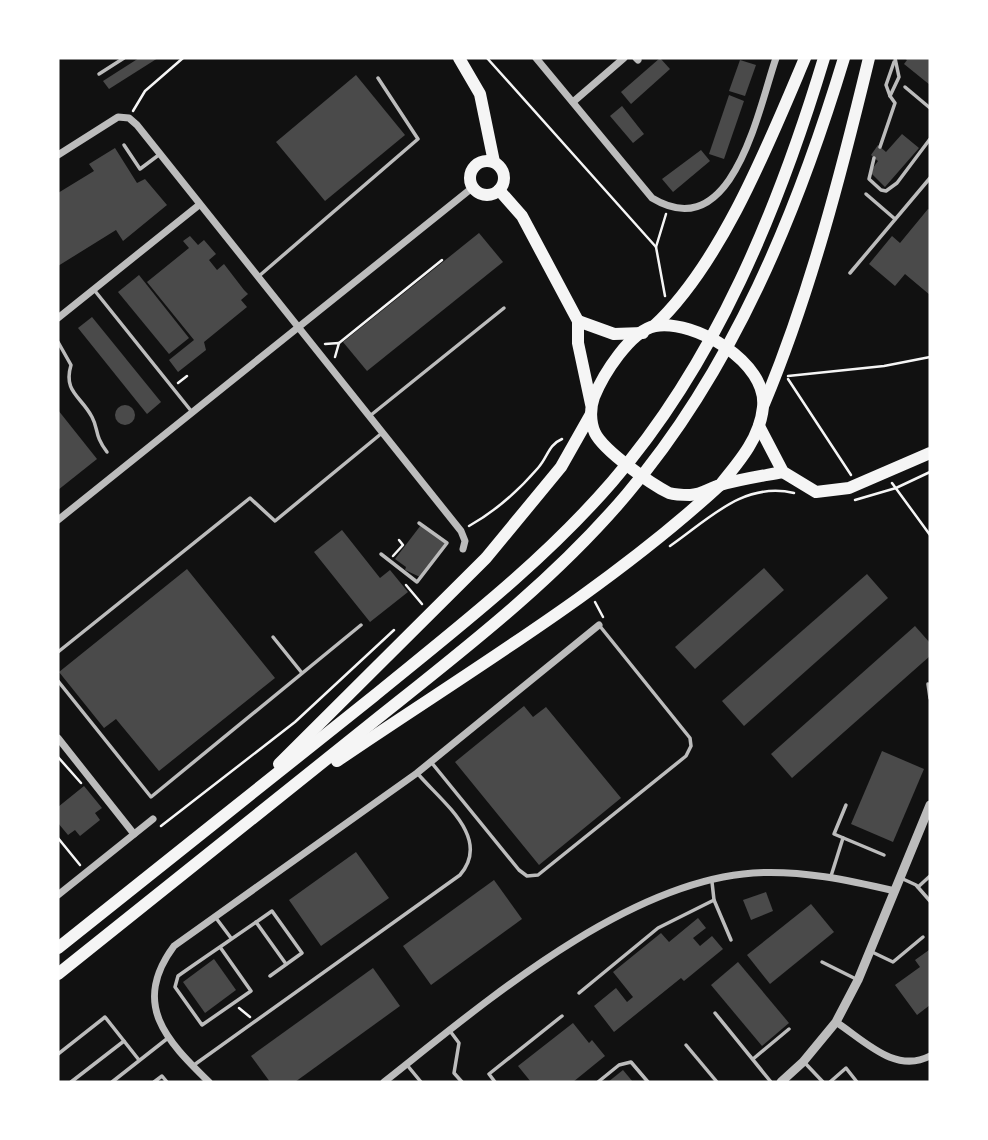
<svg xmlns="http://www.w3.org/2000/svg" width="988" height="1140" viewBox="0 0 988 1140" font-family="'Source Serif 4',serif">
<rect width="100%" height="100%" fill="#111"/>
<!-- building -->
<g fill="#4a4a4a">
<polygon points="139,58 158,58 109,89 103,81"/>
<polygon points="660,58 670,69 631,104 621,92"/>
<polygon points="904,58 930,58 930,85 904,64 907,60"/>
<polygon points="740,60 756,65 745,96 729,91"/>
<polygon points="356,75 405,135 325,201 276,142"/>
<polygon points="729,95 744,101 724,159 709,154"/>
<polygon points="622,106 644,134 633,143 610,116"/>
<polygon points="902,134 919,148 885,187 870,172 878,161 871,155 878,145 886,152"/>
<polygon points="115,148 137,183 145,179 167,205 123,241 116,230 58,266 58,193 94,171 89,164"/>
<polygon points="701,150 710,161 673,192 662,179"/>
<polygon points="928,209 930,210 930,295 905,274 895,286 869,264 892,236 900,243"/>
<polygon points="479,233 503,262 367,371 343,342"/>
<polygon points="190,236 198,245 204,240 216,254 209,260 217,270 224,264 244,290 248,294 241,300 247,307 204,342 206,350 178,372 169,360 194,340 147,282 189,248 183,241"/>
<polygon points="139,275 189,338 169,354 118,292"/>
<polygon points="92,317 161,402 147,414 78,328"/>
<circle cx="125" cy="415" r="10"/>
<polygon points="58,410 97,459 58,490"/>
<polygon points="421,525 445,543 420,577 405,570 406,567 395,559"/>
<polygon points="342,530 380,578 390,570 408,592 370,622 314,552"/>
<polygon points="764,568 784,590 695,669 675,647"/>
<polygon points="187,569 275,678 159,771 116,719 104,728 59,672"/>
<polygon points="867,574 888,598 744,726 722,701"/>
<polygon points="915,626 930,643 930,656 792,778 771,754"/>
<polygon points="524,706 533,717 546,707 621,798 539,865 455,762"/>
<polygon points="882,751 924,769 893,842 851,824"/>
<polygon points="84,786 102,808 95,813 100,820 80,836 75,830 68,835 58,823 58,807"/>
<polygon points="356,852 389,898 321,946 289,900"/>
<polygon points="494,880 522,919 431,985 403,946"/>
<polygon points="766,892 773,911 751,920 743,900"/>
<polygon points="811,904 834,932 770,984 747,955"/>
<polygon points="698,918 706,928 693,938 700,946 712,936 723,949 684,981 681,978 614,1032 594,1006 616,988 627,1002 633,997 613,972 661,933 669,942"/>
<polygon points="929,950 930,1005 917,1015 895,985 920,967 915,960"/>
<polygon points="214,959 236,990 205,1013 183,982"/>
<polygon points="738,962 789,1023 762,1046 711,985"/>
<polygon points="373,968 400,1006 295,1082 270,1082 251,1056"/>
<polygon points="573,1023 589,1043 592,1040 605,1056 573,1082 531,1082 518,1066"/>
<polygon points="623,1070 633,1082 608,1082"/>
</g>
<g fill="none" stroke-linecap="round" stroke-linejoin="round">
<!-- path -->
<g stroke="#f5f5f5" stroke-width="2.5">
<polyline points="487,58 656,247"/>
<polyline points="133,111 145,91 183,58"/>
<polyline points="665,296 656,247 666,214"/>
<polyline points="339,343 442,260"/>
<polyline points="325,344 339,343 335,357"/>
<polyline points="788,376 884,366 930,357"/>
<polyline points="788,379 851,475"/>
<polyline points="178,383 187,376"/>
<polyline points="892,483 930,535"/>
<polyline points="855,500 896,488 930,472"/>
<path d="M 469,526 C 494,512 519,490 538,468 C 548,457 548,445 562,439"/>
<path d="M 670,546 C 708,520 743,481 794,493"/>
<polyline points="393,556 403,545 399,540"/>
<polyline points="406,585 422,604"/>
<polyline points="595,602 603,617"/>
<polyline points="58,757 81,783"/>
<polyline points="161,826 295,722 394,630"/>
<polyline points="58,838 80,865"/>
<polyline points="239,1008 250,1017"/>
</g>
<!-- service -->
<g stroke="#bcbcbc" stroke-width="3.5">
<polyline points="99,74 124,58"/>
<polyline points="905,87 930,108"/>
<polyline points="890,96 886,85 894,62"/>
<polyline points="124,145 140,169 160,154"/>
<polyline points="880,147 895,103 890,96 899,77 895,58"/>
<polyline points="874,158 869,179 881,190 886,191 897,183 930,139"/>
<polyline points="866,194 895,219"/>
<polyline points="850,273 930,178"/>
<polyline points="259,276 418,139 378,78"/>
<polyline points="95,291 192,412"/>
<path d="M 58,342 L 71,365 C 63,392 81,396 92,417 C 99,430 94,435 107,452"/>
<polyline points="371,415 504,308"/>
<polyline points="381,554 417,582 447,543 419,523"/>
<polyline points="273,637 302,673"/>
<polyline points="58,652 250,498 275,521 382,433"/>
<polyline points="58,681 151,797 361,625"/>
<polyline points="928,684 930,698"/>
<polyline points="431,762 519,870 527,876 538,875 686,756 691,746 690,738 599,625"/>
<polyline points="846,805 834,834 884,855"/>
<polyline points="831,876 843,838"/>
<polyline points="903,879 916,885 930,901"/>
<polyline points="712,882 714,900 731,940"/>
<polyline points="918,887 930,876"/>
<polyline points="216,918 231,938"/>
<polyline points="256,922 286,964"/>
<path d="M 220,947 L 251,991 L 202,1025 L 175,987 L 178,976 C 209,954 241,933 272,911 L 302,953 L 270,976"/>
<polyline points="870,951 893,962 923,937"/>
<polyline points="822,962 856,979"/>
<polyline points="579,993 658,928 714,900"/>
<polyline points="715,1013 771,1082"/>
<polyline points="450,1031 459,1043 454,1073 462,1082"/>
<polyline points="686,1045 717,1082"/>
<polyline points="58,1054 105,1017 139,1060"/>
<polyline points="753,1059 789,1029"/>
<polyline points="805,1063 823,1082"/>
<path d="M 194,1065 L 460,875 C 492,838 442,802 418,774"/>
<polyline points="407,1065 421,1082"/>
<polyline points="71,1082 124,1041"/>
<polyline points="112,1082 168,1038"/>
<polyline points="154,1082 162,1076 167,1082"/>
<polyline points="495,1082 489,1074 562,1016"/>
<polyline points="598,1082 619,1065 631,1062 648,1082"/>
<polyline points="830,1082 846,1068 857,1082"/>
</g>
<!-- minor -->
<g stroke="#bcbcbc" stroke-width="7">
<path d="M 536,58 L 652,198 C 733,247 758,110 776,58"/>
<polyline points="636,58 638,60"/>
<polyline points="573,102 624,58"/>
<polyline points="58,155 118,117 129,118 137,125 461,531 465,541 463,549"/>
<polyline points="58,318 199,205"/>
<polyline points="58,520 472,188"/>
<polyline points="58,738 134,834"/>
<polyline points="58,895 153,819"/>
<path d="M 836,1022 C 865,1041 895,1074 930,1056"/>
<path d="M 209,1082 C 166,1040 131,1004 174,946 L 417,773 L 599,625"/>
<path d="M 384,1082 C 483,1004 624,882 753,873 C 802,870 848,880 895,891"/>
</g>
<!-- tertiary -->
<polyline stroke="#bcbcbc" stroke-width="9" points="781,1082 803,1062 836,1022 858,980 930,805"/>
<!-- primary -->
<g stroke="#f5f5f5" stroke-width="12">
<polyline points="459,58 480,94 494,162"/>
<circle cx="487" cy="178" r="17"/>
<polyline points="499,190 522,216 578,321 578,343 591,404"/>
<polyline points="578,321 614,334 643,333"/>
<polyline points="759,426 783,472 816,492 849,488 930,453"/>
<path d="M 720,485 C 739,462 760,438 763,407 C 768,363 695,319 655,326 C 630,331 603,375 594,397 C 590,408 590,422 595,433 C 604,451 651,484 669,493 C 676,495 683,495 690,495 C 701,495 710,488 720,485 C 741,479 762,476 783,472"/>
</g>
<!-- trunk -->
<g stroke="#f5f5f5" stroke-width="12">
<path d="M 654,326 C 721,264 769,143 805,58"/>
<path d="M 764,404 C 810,294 841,174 869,58"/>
<path d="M 337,761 C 466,673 605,591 720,485"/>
<polyline points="279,764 486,558 561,467 591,414"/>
<path d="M 58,948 C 163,864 269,780 374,696 C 457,628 542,563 612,482 C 716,362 779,207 824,58"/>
<path d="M 58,974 C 162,892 265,809 368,726 C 458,654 552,583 627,494 C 733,369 797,213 844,58"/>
</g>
</g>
<!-- border -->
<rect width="988" height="1140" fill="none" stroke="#ffffff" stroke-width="119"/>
</svg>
